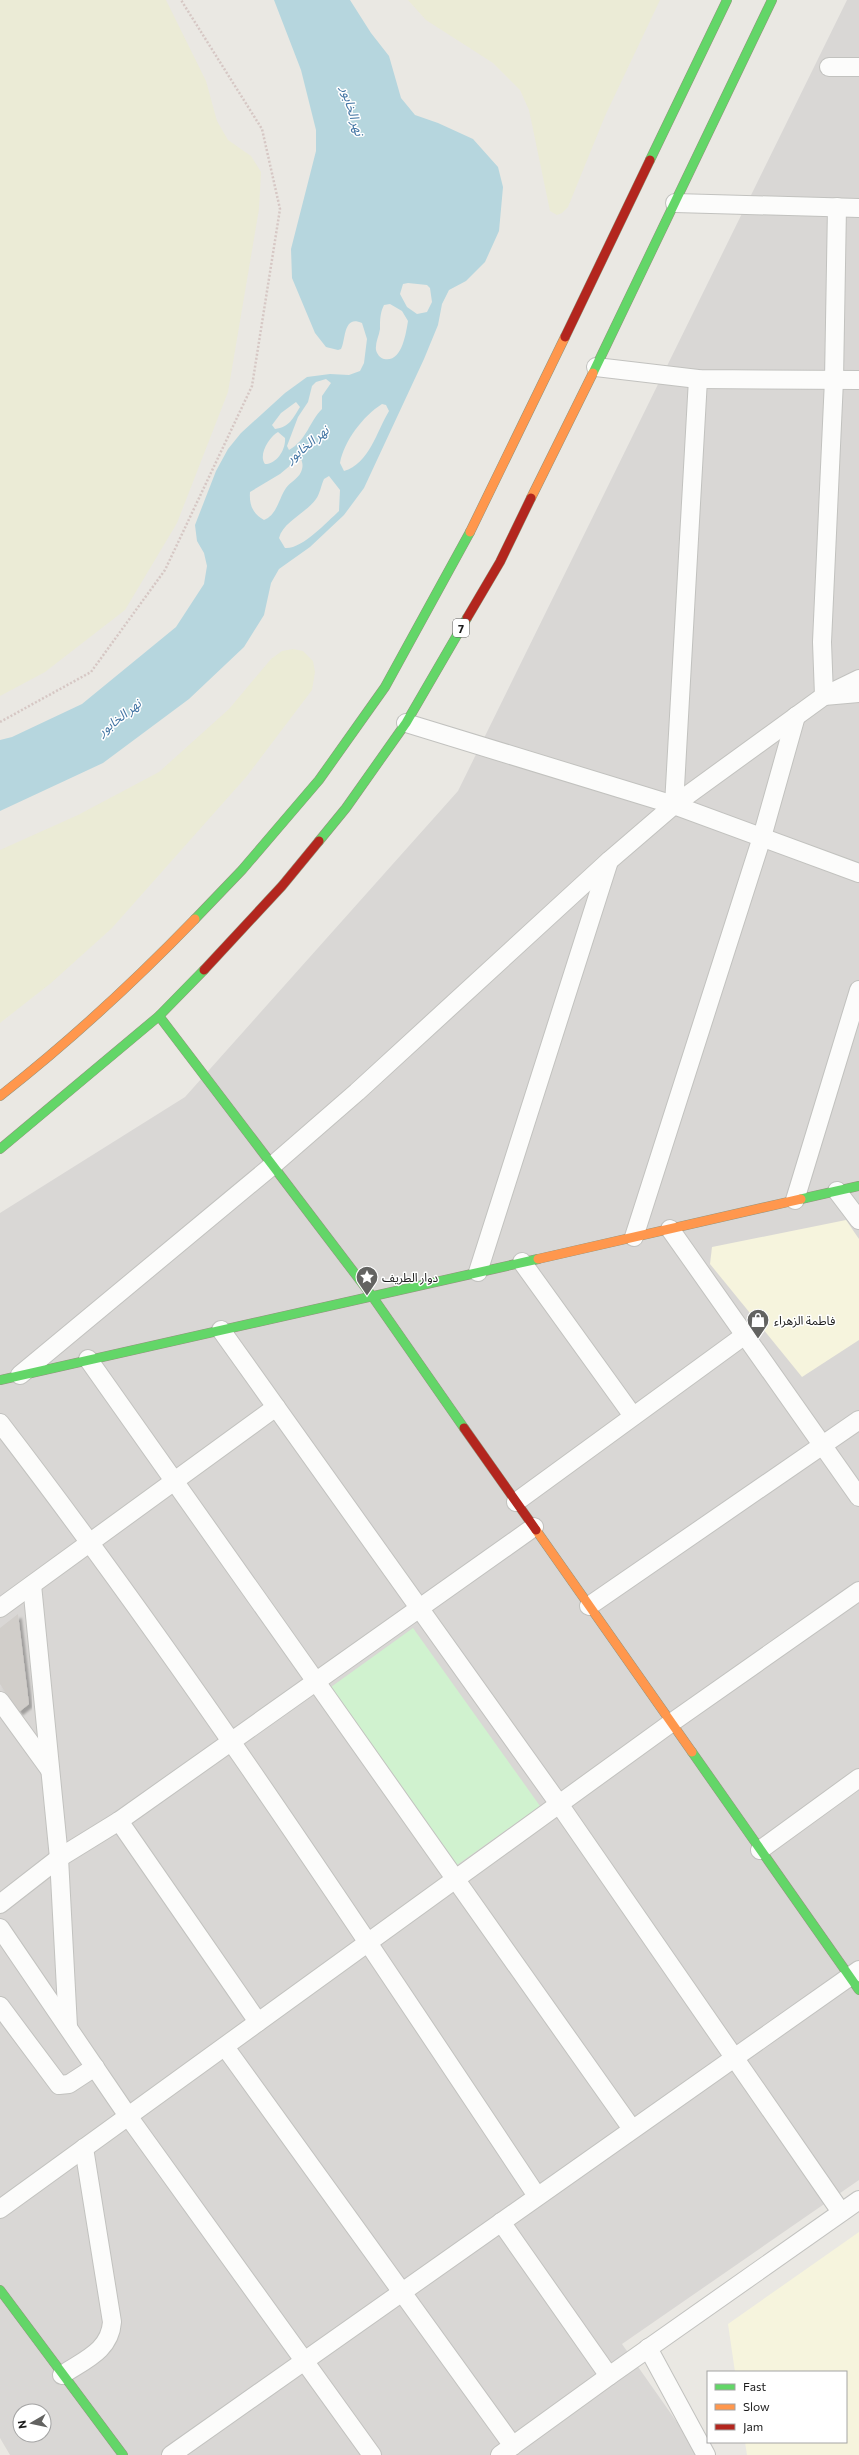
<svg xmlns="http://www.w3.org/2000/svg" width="859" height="2455" viewBox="0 0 859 2455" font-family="Commissioner,'Noto Sans Arabic',sans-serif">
<defs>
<filter id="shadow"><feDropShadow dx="3.5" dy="3.5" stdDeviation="1" flood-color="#0004"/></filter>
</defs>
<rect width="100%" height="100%" fill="#eae8e3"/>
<!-- residential -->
<path fill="#d9d7d5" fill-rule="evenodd" d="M 847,0 L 859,0 L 859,2180 L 622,2344 L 700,2455 L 10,2455 L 0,2438 L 0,1213 L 185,1097 L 458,791 ZM 20,2411 L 44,2411 L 44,2435 L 20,2435 Z"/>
<!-- education -->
<g fill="#f6f4dd">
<polygon points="846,1220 859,1239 859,1340 802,1377 710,1264 712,1247"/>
<polygon points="859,2232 859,2455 747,2455 745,2442 846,2442 846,2372 735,2372 728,2324"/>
</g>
<!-- farmland -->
<g fill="#ebebd6">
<polygon points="0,0 166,0 206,81 217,121 228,140 251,156 261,172 259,209 228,392 177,523 125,610 45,672 0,696"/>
<polygon points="408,0 660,0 605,116 568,207 562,213 557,215 550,211 529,110 520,90 493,63 426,20"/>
<polygon points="293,649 303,651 313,661 315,672 312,690 247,776 112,928 51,983 0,1023 0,850 78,815 159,772 229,709 271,659 282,651"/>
</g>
<!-- park -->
<polygon fill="#d0f2cf" points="413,1628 540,1806 457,1865 331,1687"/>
<!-- water -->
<path fill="#b6d6de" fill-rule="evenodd" d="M 274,0 L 350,0 L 371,33 L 389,56 L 401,98 L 415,115 L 438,123 L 473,139 L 498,167 L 503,187 L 499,231 L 485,262 L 466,281 L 449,290 L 442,304 L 438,325 L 424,359 L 364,488 L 344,515 L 310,547 L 279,569 L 271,583 L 264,615 L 244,647 L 189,699 L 103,763 L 0,811 L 0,740 L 12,737 L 82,704 L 176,627 L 204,584 L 207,566 L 204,553 L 197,541 L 195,525 L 216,471 L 228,449 L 241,433 L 285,393 L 307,377 L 330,374 L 349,375 L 360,371 L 364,363 L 367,339 L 362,323 C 343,314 346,340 341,349 L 338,350 L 326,347 L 315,333 L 292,278 L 291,249 L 316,151 L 316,130 L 301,70 ZM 408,283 L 427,285 L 430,288 L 432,302 L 427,312 L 417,314 L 407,307 L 400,294 L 403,284 ZM 390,304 L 402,311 L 408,321 C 406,333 402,363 384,359 C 380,358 377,354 376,350 C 375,343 379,336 380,329 C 380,320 380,313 384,305 ZM 326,379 L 331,383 L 322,396 L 322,409 C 309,422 307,440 289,450 L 287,446 L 298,417 L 308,402 L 312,386 L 316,382 ZM 296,402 L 300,407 C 293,418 290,427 275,429 L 272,425 L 281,413 ZM 382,404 L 386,405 L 389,411 C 377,431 369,464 344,471 L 340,463 C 344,441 363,416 382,404 ZM 278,432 L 285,438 C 286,449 277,464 265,464 C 258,455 269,437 278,432 ZM 298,459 L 301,459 C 303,464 303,467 301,472 C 298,479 290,482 286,488 C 279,498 277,515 264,520 C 253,514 249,505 250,492 L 280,474 ZM 329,476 L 340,490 L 339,511 C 327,522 301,550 285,548 L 279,538 C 283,522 306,513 316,499 C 320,494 321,485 324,479 Z"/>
<!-- building -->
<polygon fill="#d1ceca" filter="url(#shadow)" points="18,1614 29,1704 19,1712 0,1684 0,1628"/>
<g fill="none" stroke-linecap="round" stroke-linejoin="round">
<!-- street casing -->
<g stroke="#c2c2bf" stroke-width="20">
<g id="street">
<polyline points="829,67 859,67"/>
<polyline points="675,203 859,208"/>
<polyline points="837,207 834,380 822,642 824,696 859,693"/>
<polyline points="596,367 698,379 859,380"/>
<polyline points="406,723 674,805 859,873"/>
<polyline points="674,805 698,379"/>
<polyline points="837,1191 859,1220"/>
<polyline points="795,1200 859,990"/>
<polyline points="670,1229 859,1497"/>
<polyline points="634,1237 762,837 796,716"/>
<polyline points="522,1262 633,1416"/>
<polyline points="478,1272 609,861"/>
<polyline points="221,1330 559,1804 841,2212"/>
<polyline points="88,1359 632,2129"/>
<polyline points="20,1375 273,1165 357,1092 610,860 674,805 824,696 859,679"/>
<path d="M 0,1423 C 191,1672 363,1935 537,2196"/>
<polyline points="516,1502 745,1335"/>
<polyline points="32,1585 59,1858 68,2027"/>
<polyline points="589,1606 859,1420"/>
<polyline points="0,1608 276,1407"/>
<polyline points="0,1701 50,1770"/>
<polyline points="119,1821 258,2022"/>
<polyline points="760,1850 859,1778"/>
<polyline points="0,1904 59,1858 119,1821 534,1527"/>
<polyline points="0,1928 128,2116 372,2455"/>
<polyline points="0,2006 59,2085 69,2084 95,2067"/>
<polyline points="225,2047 513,2446"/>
<polyline points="0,2209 671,1723 859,1591"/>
<polyline points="501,2222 609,2376"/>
<polyline points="648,2348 706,2455"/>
<path d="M 62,2375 C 84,2360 110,2351 112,2322 L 84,2148"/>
<polyline points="171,2455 859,1970"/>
<polyline points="500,2455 609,2376 859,2200"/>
</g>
</g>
<!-- fast casing -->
<g stroke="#92937c" stroke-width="10">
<g id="fast">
<polyline points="650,160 727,0"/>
<polyline points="593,373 772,0"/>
<polyline points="319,841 346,808 406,723 467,618"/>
<polyline points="195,919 242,870 319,780 385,687 470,532"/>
<polyline points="159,1016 372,1296 464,1428"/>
<polyline points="0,1149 159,1016 204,970"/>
<polyline points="801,1199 859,1186"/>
<polyline points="0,1380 538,1259"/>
<polyline points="692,1752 859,1990"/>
<polyline points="0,2290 123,2455"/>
</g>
</g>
<!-- slow casing -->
<g stroke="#92937c" stroke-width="10">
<g id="slow">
<polyline points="531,498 593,373"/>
<polyline points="470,532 565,337"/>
<path d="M 0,1096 C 69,1042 134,982 195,919"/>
<polyline points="538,1259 801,1199"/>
<polyline points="536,1530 692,1752"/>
</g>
</g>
<!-- jam casing -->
<g stroke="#92937c" stroke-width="10">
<g id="jam">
<polyline points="565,337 650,160"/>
<polyline points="467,618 500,562 531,498"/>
<polyline points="204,970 282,886 319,841"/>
<polyline points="464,1428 536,1530"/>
</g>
</g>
<!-- path -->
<polyline stroke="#d6c7c4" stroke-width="2.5" stroke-dasharray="2 2" stroke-linecap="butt" points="0,722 91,672 165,570 252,386 280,209 262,129 181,0"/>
<!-- street -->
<use href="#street" stroke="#fcfcfb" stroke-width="18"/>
<!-- fast -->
<use href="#fast" stroke="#63d668" stroke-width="9"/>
<!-- slow -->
<use href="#slow" stroke="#ff974d" stroke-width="9"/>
<!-- jam -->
<use href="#jam" stroke="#b3261e" stroke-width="9"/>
</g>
<!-- icons -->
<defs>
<g id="sight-pin" transform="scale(1.15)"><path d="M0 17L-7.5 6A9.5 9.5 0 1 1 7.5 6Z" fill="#636361" stroke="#fff"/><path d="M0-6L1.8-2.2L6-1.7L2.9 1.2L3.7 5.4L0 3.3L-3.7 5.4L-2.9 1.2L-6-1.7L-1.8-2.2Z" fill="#fff"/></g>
<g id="shop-pin" transform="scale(1.15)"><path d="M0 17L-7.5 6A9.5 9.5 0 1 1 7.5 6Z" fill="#636361" stroke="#fff"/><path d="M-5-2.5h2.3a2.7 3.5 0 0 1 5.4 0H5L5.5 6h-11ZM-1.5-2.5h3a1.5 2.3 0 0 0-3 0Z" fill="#fff"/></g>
</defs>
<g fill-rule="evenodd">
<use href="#sight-pin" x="367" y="1277"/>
<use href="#shop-pin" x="758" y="1320"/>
</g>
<g text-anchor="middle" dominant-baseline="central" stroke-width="3" stroke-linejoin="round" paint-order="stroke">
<!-- shield labels -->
<rect fill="#fff" stroke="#5f5f5f" stroke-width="1" x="453" y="619" width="16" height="18" rx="3"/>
<g font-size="11" font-weight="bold" fill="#1b1b1b">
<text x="461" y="628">7</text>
</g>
<!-- poi labels -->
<g font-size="12" fill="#1b1b1b" stroke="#fff" text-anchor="start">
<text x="382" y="1277">دوار الطريف</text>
<text x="774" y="1320">فاطمة الزهراء</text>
</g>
<!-- water labels -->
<g font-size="13" font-style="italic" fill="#4476a4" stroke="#fff">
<text transform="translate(353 111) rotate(73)">نهر الخابور</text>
<text transform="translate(307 444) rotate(-39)">نهر الخابور</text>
<text transform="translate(119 717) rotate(-38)">نهر الخابور</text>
</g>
</g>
<!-- legend -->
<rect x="707" y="2371" width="140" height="72" fill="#ffffff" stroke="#a4a4a4"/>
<rect x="715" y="2384" width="20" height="6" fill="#63d668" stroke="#a4a4a4"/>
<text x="743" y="2391" font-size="12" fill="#1b1b1b">Fast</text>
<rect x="715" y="2404" width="20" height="6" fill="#ff974d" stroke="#a4a4a4"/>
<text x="743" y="2411" font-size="12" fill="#1b1b1b">Slow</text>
<rect x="715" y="2424" width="20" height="6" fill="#b3261e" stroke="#a4a4a4"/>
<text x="743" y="2431" font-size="12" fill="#1b1b1b">Jam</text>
<!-- north arrow -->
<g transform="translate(32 2423) rotate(261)"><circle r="19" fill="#ffffff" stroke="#a4a4a4"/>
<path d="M0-3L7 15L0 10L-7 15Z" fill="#636361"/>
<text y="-6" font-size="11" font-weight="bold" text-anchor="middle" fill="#1b1b1b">N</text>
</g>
</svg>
